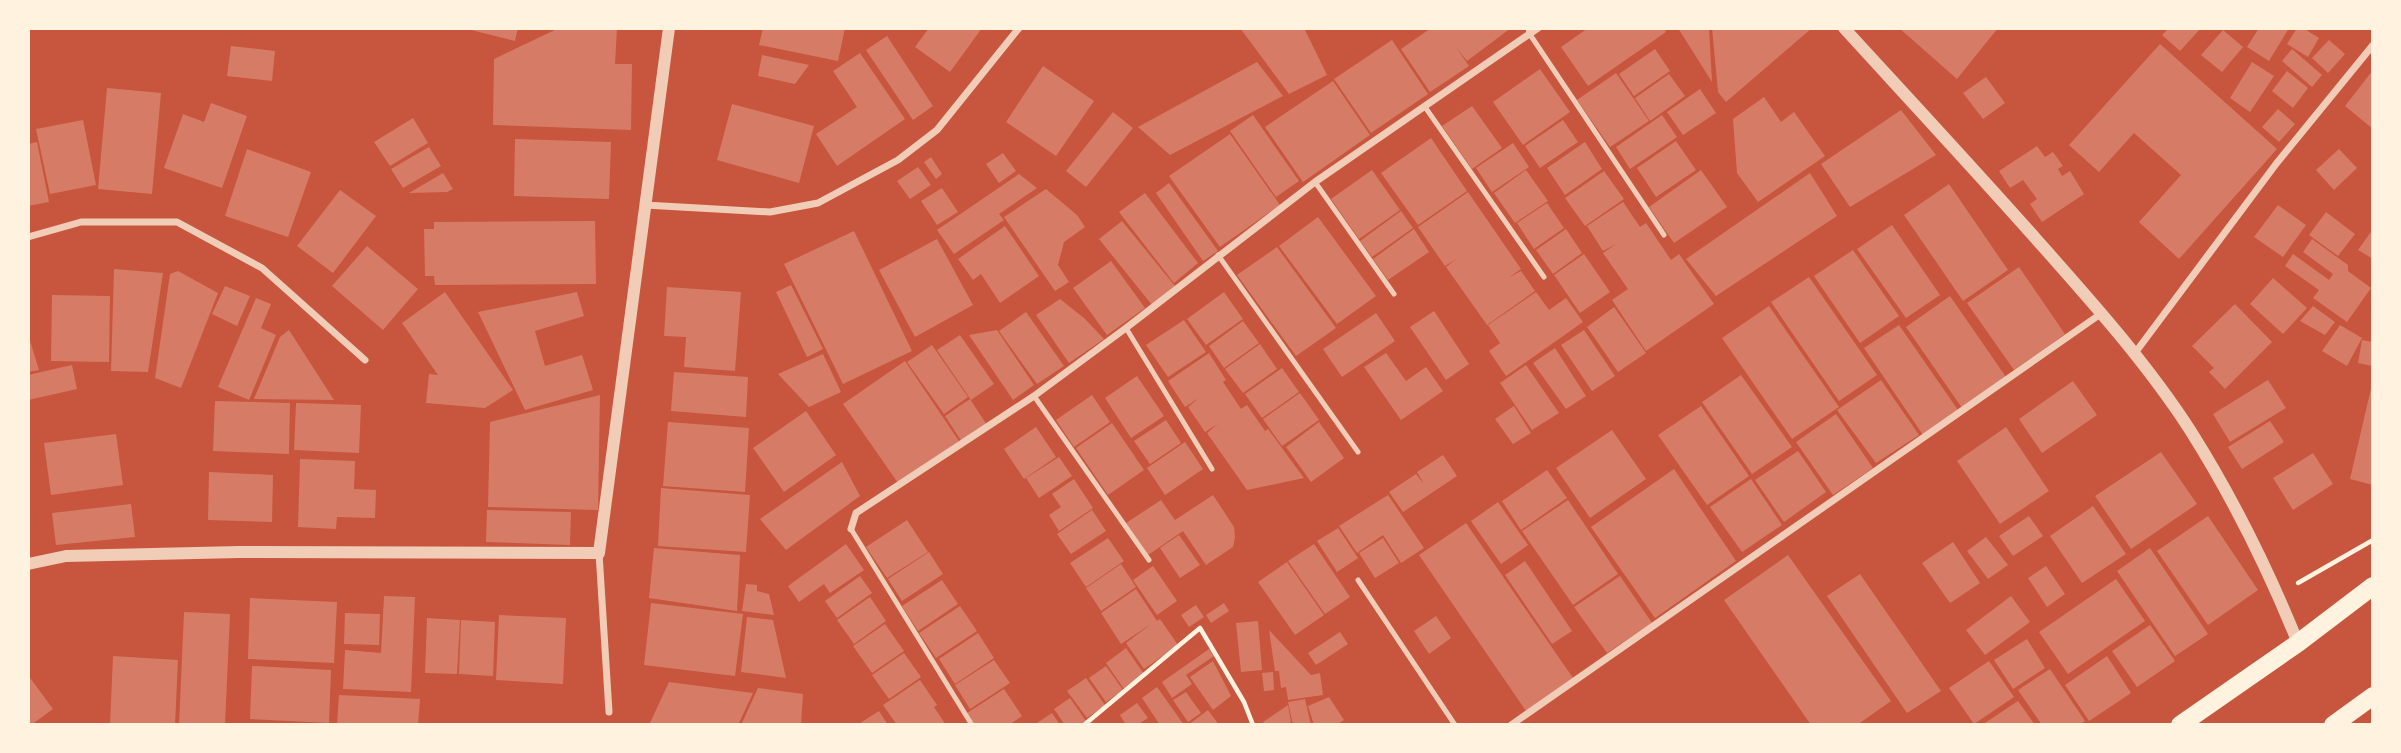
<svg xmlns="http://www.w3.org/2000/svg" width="2401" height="753" viewBox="0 0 2401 753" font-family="Barlow,sans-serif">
<rect width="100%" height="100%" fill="#c8553d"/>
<!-- building -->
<g fill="#d67c66">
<polygon points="463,28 518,28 515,41"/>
<polygon points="559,28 617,28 615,64 632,64 631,130 493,125 494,59"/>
<polygon points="763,28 845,28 838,61 759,45"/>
<polygon points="929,28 982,28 950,72 915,47"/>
<polygon points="1240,28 1304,28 1327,75 1289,94"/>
<polygon points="1431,28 1511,28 1467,61 1456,47 1469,66 1430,92 1401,49"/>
<polygon points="1588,28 1664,28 1666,32 1588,86 1561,47"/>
<polygon points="1678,28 1709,28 1712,82"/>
<polygon points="1712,28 1812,28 1726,102 1718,92"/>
<polygon points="1899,28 1998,28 1957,79"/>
<polygon points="2169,28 2201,28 2180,51 2162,35"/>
<polygon points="2259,28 2289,28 2269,61 2247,47"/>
<polygon points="2297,28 2303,28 2319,38 2308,57 2287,44"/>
<polygon points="2223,30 2243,47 2222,72 2201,55"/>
<polygon points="887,36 933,106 913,120 866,50"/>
<polygon points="1392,40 1428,94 1371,133 1334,79"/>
<polygon points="2329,40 2345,54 2328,73 2312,58"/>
<polygon points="2160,44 2277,149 2179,259 2139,222 2181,175 2134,133 2099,172 2069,145"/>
<polygon points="231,46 275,51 272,81 227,76"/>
<polygon points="1655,49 1670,71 1634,96 1619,74"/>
<polygon points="2292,49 2322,75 2312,87 2282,61"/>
<polygon points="860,53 905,119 837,166 816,134 857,107 833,71"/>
<polygon points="762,55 809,65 795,84 758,76"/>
<polygon points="1257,62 1283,96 1170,155 1138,127"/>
<polygon points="2252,62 2274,76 2250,112 2230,98"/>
<polygon points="1043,66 1094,101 1056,156 1006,122"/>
<polygon points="1540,69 1570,112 1523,145 1493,102"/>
<polygon points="2373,70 2373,129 2345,106"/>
<polygon points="2287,71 2308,88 2293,108 2272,91"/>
<polygon points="1616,73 1649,121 1610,147 1577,100"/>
<polygon points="1669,74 1685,96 1650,121 1635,98"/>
<polygon points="1986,77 2005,103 1983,119 1963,93"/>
<polygon points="1333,81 1370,135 1303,182 1265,127"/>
<polygon points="107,88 161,93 152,194 98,189"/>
<polygon points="1700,89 1716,113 1683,135 1667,112"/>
<polygon points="1764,97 1781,122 1794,112 1825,156 1758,202 1737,173 1733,119"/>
<polygon points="211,103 247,116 222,188 164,168 183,114 204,122"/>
<polygon points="732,104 814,126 799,183 717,160"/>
<polygon points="1472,106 1502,148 1472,169 1442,126"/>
<polygon points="2278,109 2295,124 2279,142 2262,127"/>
<polygon points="1901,110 1936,155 1850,207 1821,164"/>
<polygon points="1113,112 1133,128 1086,187 1066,171"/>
<polygon points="1253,115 1299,181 1276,197 1230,131"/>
<polygon points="1662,115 1677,137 1630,169 1616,147"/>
<polygon points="413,118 428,143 390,166 374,142"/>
<polygon points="83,120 96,185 50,194 36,129"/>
<polygon points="1563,120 1578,142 1540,168 1525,146"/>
<polygon points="1230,134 1280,205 1220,247 1169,176"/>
<polygon points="1431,138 1467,191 1418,225 1381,173"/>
<polygon points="515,139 611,142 609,199 514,196"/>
<polygon points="1676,141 1696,170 1656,197 1637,168"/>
<polygon points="37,142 49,202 28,206 28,144"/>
<polygon points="1585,142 1602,169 1565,195 1547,168"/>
<polygon points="1513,143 1529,167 1492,192 1476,168"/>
<polygon points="2037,146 2045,157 2053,152 2063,166 2058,169 2062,176 2070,171 2084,194 2042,222 2030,204 2037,199 2023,180 2010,188 1999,171"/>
<polygon points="429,147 441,166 403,188 391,169"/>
<polygon points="247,149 311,172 288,237 225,216"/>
<polygon points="2339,149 2357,168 2334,190 2316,170"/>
<polygon points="1003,153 1016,171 999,183 986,164"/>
<polygon points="931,157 942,174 936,179 924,162"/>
<polygon points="918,167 931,185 910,199 897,181"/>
<polygon points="1372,170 1400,210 1359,239 1331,199"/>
<polygon points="1526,170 1548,201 1515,223 1494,193"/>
<polygon points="1701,170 1727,207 1674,243 1649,207"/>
<polygon points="1604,171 1624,199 1585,226 1565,198"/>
<polygon points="443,173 453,189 447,192 409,193"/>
<polygon points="1810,173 1837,216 1716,296 1686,259"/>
<polygon points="1019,174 1037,188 999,214 1004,220 954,254 937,230"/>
<polygon points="1169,183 1218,251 1203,261 1156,193"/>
<polygon points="1949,184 2008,270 1963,301 1904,215"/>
<polygon points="942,188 958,212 937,225 921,201"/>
<polygon points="1046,189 1077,215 1085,227 1064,242 1058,265 1069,282 1055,291 1004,217"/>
<polygon points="340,190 376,216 333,273 297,246"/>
<polygon points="1468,192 1521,269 1508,278 1521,271 1535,291 1487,325 1446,267 1456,259 1445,266 1418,227"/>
<polygon points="1145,193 1198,263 1174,283 1119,212"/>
<polygon points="1623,202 1640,227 1646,223 1671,260 1679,254 1714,304 1646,351 1612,300 1628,289 1603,253 1616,244 1603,251 1587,226"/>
<polygon points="1547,203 1564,228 1534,249 1517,223"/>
<polygon points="2278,205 2306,225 2283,257 2254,237"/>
<polygon points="1401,211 1413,228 1372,257 1360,241"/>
<polygon points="2326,212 2355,234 2338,256 2309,235"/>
<polygon points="1318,217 1376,296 1337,324 1279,246"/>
<polygon points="595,221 596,284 435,285 434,276 425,276 424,229 434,229 434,222"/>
<polygon points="1122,221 1175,286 1152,305 1099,239"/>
<polygon points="1892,225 1940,295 1906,318 1857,249"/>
<polygon points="1005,226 1039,276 1000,303 981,274 973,280 958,259"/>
<polygon points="1414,229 1429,252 1388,280 1373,259"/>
<polygon points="1566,229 1582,253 1553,274 1536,250"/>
<polygon points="2373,229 2373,259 2358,250"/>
<polygon points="854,231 912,351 843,384 784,264"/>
<polygon points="937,239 973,305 915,337 879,270"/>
<polygon points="2312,239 2348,265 2348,271 2371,288 2347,322 2313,298 2319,290 2285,266 2293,254 2329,280 2333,274 2303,252"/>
<polygon points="367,246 418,289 383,330 332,286"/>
<polygon points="1277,247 1336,328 1296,356 1237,275"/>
<polygon points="1853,250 1899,316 1860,343 1814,276"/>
<polygon points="1584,254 1610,292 1580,313 1554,275"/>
<polygon points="1111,261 1145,308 1107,335 1073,288"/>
<polygon points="2019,267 2065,334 2014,370 1967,303"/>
<polygon points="114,269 163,273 148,372 111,371"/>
<polygon points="178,271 218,293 181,388 155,378 170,274"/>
<polygon points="1809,277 1877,375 1839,401 1771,302"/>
<polygon points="2273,278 2307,308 2283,334 2250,304"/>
<polygon points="791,285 823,349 807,357 776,292"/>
<polygon points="225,286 250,296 237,326 212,314"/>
<polygon points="667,287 741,292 735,371 684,367 686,337 664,336"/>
<polygon points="445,292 513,390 485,408 426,403 429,374 438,375 402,323"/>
<polygon points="577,292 584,316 535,331 545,366 582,355 593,390 525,410 478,312"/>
<polygon points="1224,292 1243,319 1206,345 1187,319"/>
<polygon points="1536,292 1549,310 1566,298 1583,322 1506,376 1489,351 1500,343 1488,325"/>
<polygon points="52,295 110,296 109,362 51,361"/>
<polygon points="1950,296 2006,377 1962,408 1906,327"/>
<polygon points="256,298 271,304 261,328 276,335 249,400 218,387"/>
<polygon points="1060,299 1084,318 1104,339 1069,363 1036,315"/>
<polygon points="2235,304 2272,342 2225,389 2209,372 2214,368 2192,346"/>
<polygon points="1769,306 1839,407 1792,439 1722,338"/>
<polygon points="2313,306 2335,322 2325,335 2300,321"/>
<polygon points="1614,307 1646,353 1618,372 1587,327"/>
<polygon points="1434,311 1469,364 1446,380 1410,327"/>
<polygon points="1026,312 1064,366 1037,384 999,331"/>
<polygon points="1376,313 1395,341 1342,377 1323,349"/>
<polygon points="1184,320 1206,352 1168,377 1146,345"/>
<polygon points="1243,321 1259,343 1224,368 1209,346"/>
<polygon points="1899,325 1958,410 1923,435 1864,348"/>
<polygon points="2340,325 2362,338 2347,366 2322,351"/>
<polygon points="289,330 334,400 254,399 280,337"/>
<polygon points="997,330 1034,385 1013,400 969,335"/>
<polygon points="1584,330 1615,376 1592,391 1561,345"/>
<polygon points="28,334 39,370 28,372"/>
<polygon points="960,335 994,384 971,400 937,350"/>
<polygon points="2362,340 2373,342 2373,366 2358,363"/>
<polygon points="1260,344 1277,369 1243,393 1225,369"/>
<polygon points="932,345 968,397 944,414 907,362"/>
<polygon points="1555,348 1586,396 1566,409 1533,363"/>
<polygon points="1209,353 1226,380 1223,382 1241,409 1247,405 1265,431 1268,429 1304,478 1247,490 1207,433 1218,424 1205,432 1188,407 1199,398 1185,407 1168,381"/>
<polygon points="1386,353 1406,381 1426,367 1443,391 1401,420 1364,367"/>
<polygon points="823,354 841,392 809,407 778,374"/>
<polygon points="905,361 959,441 898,483 843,404"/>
<polygon points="72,365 77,389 28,400 28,375"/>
<polygon points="1526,365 1559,413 1532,430 1500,383"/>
<polygon points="1282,368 1299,392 1262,418 1245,394"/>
<polygon points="674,372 748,377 746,417 671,411"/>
<polygon points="1741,375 1792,447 1752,474 1702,402"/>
<polygon points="1137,376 1164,416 1131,438 1105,398"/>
<polygon points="1881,380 1919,435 1876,463 1837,410"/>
<polygon points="2268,380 2286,408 2230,442 2213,414"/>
<polygon points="2073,381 2097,415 2042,453 2019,419"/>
<polygon points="2372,384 2373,384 2373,485 2350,479"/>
<polygon points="1300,393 1319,420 1282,446 1263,419"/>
<polygon points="600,395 598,510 488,507 490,422"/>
<polygon points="1092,395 1110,422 1074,447 1056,420"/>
<polygon points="970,399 987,425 962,442 945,416"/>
<polygon points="215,401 290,403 289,454 213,451"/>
<polygon points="296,403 361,405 359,453 294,450"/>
<polygon points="1514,406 1531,433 1513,444 1495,419"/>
<polygon points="1701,406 1749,476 1707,505 1658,435"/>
<polygon points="806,411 836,455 784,492 753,448"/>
<polygon points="1836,414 1873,468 1833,495 1796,442"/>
<polygon points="1166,420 1181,443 1150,464 1134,441"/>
<polygon points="2270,421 2284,442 2242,469 2228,447"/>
<polygon points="668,422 749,428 745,492 663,486"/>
<polygon points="1319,422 1344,458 1311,482 1286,447"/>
<polygon points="1112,423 1144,470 1108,495 1076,448"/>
<polygon points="1036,427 1056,457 1024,479 1004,449"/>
<polygon points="2006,427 2049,491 2000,524 1957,461"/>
<polygon points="1612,430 1646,479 1590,518 1556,468"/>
<polygon points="116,434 123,485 51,495 44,443"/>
<polygon points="1185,442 1203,469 1165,495 1147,468"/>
<polygon points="1798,451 1826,492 1784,522 1755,480"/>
<polygon points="2161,452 2197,504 2131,549 2095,496"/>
<polygon points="2313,453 2333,484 2293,510 2273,478"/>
<polygon points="1443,455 1457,476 1403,512 1389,492 1416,474 1424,484 1417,472"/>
<polygon points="1059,457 1072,476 1039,498 1026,478"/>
<polygon points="300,459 355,461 354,489 376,490 375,518 337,517 336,529 298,527"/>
<polygon points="842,462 860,496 786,550 760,519"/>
<polygon points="1674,469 1736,561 1655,618 1591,527"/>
<polygon points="1547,470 1567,498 1521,530 1502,501"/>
<polygon points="209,472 273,475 272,522 208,520"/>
<polygon points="1074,479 1093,508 1059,531 1049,515 1061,507 1052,494"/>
<polygon points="1751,479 1782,525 1742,552 1710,507"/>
<polygon points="661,488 750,495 746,552 658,546"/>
<polygon points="1213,495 1234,527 1235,537 1233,547 1206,565 1183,531 1148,555 1126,523 1161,500 1175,520"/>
<polygon points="1388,495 1424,548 1401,563 1383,535 1357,553 1339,526"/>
<polygon points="1568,500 1618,574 1573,605 1522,531"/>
<polygon points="1498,502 1528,545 1501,564 1471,521"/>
<polygon points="131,504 135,537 56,545 52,513"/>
<polygon points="2093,506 2126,554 2082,583 2050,536"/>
<polygon points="487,510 571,512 570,545 486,542"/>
<polygon points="1092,510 1106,531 1071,554 1057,534"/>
<polygon points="2029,516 2043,536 2013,556 1999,536"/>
<polygon points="2208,516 2258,590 2208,625 2157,551"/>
<polygon points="907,520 928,552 887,578 866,547"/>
<polygon points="1466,523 1573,678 1526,711 1419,555"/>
<polygon points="1338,528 1358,558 1337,572 1317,541"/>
<polygon points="1179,535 1200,565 1180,578 1160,548"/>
<polygon points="1986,537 2008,565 1988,579 1967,551"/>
<polygon points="1108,538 1124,561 1086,587 1070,563"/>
<polygon points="1383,538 1399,563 1375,578 1359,553"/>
<polygon points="1953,542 1980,583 1950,603 1922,563"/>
<polygon points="846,544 864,570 830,593 824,584 799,602 788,586"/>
<polygon points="1314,544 1350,597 1325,614 1288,561"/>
<polygon points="654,548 740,555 737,611 649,598"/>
<polygon points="2150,548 2208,634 2175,656 2117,571"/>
<polygon points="929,552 943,574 902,601 888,579"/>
<polygon points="1788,555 1891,701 1857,725 1811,725 1724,600"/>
<polygon points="1525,561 1572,631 1552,644 1505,575"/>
<polygon points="1287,562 1324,615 1295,635 1258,582"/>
<polygon points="1121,564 1136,587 1101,611 1086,588"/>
<polygon points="1153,566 1177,601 1157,615 1133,580"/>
<polygon points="2046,566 2065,594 2047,607 2028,578"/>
<polygon points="1860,574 1941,691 1907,713 1827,596"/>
<polygon points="860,576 872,593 837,618 825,601"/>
<polygon points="1620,576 1652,623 1607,653 1574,607"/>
<polygon points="2116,579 2145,621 2068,674 2039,632"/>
<polygon points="942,580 958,604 918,631 902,606"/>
<polygon points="746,584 757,585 757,591 769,594 774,615 742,611"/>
<polygon points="1136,589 1157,621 1160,619 1178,645 1144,669 1126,643 1151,624 1121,644 1101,613"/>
<polygon points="384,596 415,597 411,692 343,689 345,650 381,653"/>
<polygon points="2011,596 2030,622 1985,655 1966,630"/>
<polygon points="870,597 886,621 854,644 837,620"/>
<polygon points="250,598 337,602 334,663 248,659"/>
<polygon points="651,603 743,614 735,676 644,665"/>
<polygon points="1224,603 1229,611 1211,623 1206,615"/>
<polygon points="1196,605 1204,617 1189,627 1181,615"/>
<polygon points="960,606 977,631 936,658 919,633"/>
<polygon points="184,612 230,614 225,725 179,725"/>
<polygon points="345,613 380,614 379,645 344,644"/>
<polygon points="499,615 566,618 563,684 496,680"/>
<polygon points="1436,616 1451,638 1429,654 1414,631"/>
<polygon points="747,617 773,620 786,678 741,672"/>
<polygon points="427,618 460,620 457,674 425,673"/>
<polygon points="461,620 495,622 493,676 459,674"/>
<polygon points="1258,621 1262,670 1241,672 1236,623"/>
<polygon points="885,624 904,651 872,673 853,646"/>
<polygon points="2150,625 2175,661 2137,687 2112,651"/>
<polygon points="1269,630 1311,675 1320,673 1323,695 1288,700 1286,687 1281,688 1279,671 1275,671"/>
<polygon points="1340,632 1348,644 1316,665 1308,653"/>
<polygon points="978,633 994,658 955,684 939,659"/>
<polygon points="2027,639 2045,668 2013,689 1994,660"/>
<polygon points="1126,648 1144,674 1124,689 1106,663"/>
<polygon points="1209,649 1214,656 1186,675 1192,684 1172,698 1162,682"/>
<polygon points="904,653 921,677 889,699 872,675"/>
<polygon points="113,656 178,660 175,725 110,725"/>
<polygon points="2107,656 2131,693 2089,721 2065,685"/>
<polygon points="994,660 1010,683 970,709 955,685"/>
<polygon points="1213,661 1231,696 1213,710 1190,677"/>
<polygon points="1989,661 2014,697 1974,724 1949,688"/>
<polygon points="252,666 331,670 329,723 250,719"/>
<polygon points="1106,666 1123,690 1106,702 1089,678"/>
<polygon points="2050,669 2085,721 2079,725 2042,725 2018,690"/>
<polygon points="1273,672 1274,690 1264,691 1262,673"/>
<polygon points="28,675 53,709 31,725 28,725"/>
<polygon points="1086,678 1105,705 1087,718 1067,691"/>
<polygon points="920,680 937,705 934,707 946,725 897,725 883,705"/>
<polygon points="669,682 753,693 738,725 649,725"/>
<polygon points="1157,687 1184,725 1160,725 1142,698"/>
<polygon points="758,688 803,694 801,725 741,725"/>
<polygon points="1004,689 1022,716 1009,725 974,725 967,713"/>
<polygon points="1186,692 1201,713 1188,722 1173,700"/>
<polygon points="339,695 420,699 418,725 337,725"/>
<polygon points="1329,697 1344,720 1336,725 1314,725 1308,706"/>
<polygon points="1070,698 1086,721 1080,725 1065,725 1054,709"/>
<polygon points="1305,699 1311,725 1293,725 1288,702"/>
<polygon points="2018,701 2035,725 1982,725"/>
<polygon points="1137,703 1148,718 1137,725 1126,725 1120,715"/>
<polygon points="1288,705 1291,722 1286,725 1265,725 1263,722"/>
<polygon points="1208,710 1219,725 1188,725"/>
<polygon points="879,711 888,725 857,725"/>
<polygon points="1052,713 1060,725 1034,725"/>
</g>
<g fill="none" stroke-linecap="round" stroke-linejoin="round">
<!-- path -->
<g stroke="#fff3e0" stroke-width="4.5">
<polyline points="2298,583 2373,540"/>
<polyline points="1084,725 1200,628 1244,702 1253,725"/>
</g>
<!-- service -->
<g stroke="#f1ccb7" stroke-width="5">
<polyline points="1528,28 1529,33 1664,235"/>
<polyline points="1425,107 1544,277"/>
<polyline points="1315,182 1394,294"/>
<polyline points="1218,255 1358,452"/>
<polyline points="1126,328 1212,469"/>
<polyline points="1034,396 1149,560"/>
<polyline points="851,529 972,725"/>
<polyline points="1358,580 1455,725"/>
</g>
<!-- minor -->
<g stroke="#f1ccb7" stroke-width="7">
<polyline points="645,205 770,212 818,203 898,160 937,130 1019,28"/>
<polyline points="28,237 81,222 177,222 262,268 365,360"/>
<polyline points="2135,353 2276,164 2373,45"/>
<polyline points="851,529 856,513 1034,396 1126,328 1315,182 1538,28"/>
<polyline points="599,553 609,712"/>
<polyline points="1511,725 2102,313"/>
</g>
<!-- tertiary -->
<g stroke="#f1ccb7" stroke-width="12">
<path d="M 1844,28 C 1909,99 1974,169 2037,240 C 2091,301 2146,362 2190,430 C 2233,498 2268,569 2298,643"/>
<polyline points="28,564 66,556 239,552 599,553 669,28"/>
</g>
<!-- primary -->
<g stroke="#fff3e0" stroke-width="18">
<polyline points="2180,725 2298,643 2373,586"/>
<polyline points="2333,725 2373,696"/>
</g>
</g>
<!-- border -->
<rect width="2401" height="753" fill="none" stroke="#fff3e0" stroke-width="60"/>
</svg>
